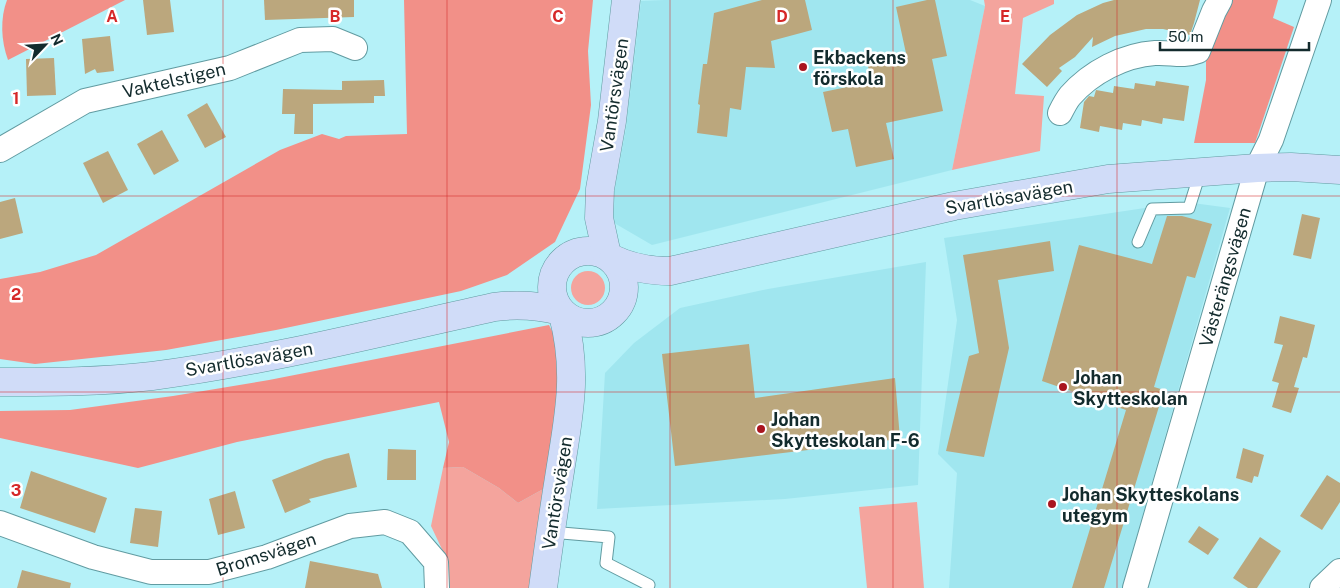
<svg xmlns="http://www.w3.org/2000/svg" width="1340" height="588" viewBox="0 0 1340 588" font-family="'Public Sans',sans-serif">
<rect width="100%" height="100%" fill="#b5f1f8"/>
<!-- built -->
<g fill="#a0e6ef">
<polygon points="664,0 970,0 985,6 952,170 652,245 609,220 626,128 641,1"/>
<polygon points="1185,202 1230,208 1122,588 949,588 957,473 938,454 957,320 944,238"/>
<polygon points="926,262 918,485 785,499 597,509 605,373 634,343 680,308 768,289"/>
</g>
<!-- green -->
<g fill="#f4a49d">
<polygon points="984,0 1054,0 1054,4 1023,18 1015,94 1044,96 1040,151 952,170 985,6"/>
<circle cx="588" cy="288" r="17"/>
<polygon points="463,467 499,488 518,503 547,487 535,588 449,588 448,562 431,526 443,468"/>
<polygon points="917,502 924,588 867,588 859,507"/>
</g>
<!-- forest -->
<g fill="#f29088">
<path d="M 7,0 L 125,0 L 8,60 C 1,41 0,18 7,0 Z"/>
<polygon points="404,0 593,0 588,51 591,105 580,189 555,242 507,275 461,291 276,330 166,350 35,364 0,359 0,279 40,272 96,255 280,150 322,134 339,139 346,136 407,134"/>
<polygon points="1233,0 1278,0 1273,18 1294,27 1255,143 1194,143 1206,80 1206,45"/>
<polygon points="549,325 563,353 547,487 518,503 499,488 463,467 443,468 449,442 439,402 237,442 138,468 0,438 0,411 70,410 173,396 269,380"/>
</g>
<!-- building -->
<g fill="#bba77d">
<polygon points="143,0 170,0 174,32 147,35"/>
<polygon points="264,0 354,0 354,17 265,20"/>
<polygon points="762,0 805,0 812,30 771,41 775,68 746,67 741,110 730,108 727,137 697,133 700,105 698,104 703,64 707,64 714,13"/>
<polygon points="927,0 935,0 947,56 932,59 943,111 886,123 894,159 856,167 848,129 832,132 823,92 871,82 868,66 907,58 896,7"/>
<polygon points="1114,0 1200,0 1194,23 1190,35 1163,29 1146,29 1115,36 1092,47 1093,37 1075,57 1059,68 1062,71 1047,87 1022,64 1050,35 1077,15 1103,3"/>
<polygon points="110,36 114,71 97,73 95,69 85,74 82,39"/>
<polygon points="54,58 56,95 27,96 26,59"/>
<polygon points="384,80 385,96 374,96 374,103 313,104 313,134 294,134 295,114 282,114 283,89 342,90 342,81"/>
<polygon points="1156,81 1189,86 1184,121 1163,118 1162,124 1142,120 1141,126 1123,123 1122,130 1100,126 1099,132 1080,128 1084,102 1089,96 1094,97 1096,90 1113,93 1114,86 1134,89 1135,83 1155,86"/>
<polygon points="207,103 226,137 205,148 187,115"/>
<polygon points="162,130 179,161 154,175 137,144"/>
<polygon points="108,151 128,190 103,203 83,163"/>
<polygon points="15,198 23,233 0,239 0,202"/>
<polygon points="1302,214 1320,218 1311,259 1293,255"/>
<polygon points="1167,216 1182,216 1212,224 1195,278 1187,276 1154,387 1164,390 1104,588 1072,588 1126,410 1042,381 1079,245 1152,264"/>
<polygon points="1050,241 1054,271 998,280 1009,348 984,457 946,451 969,356 979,353 963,255"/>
<polygon points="1280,316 1315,325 1307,358 1303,357 1294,387 1299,388 1291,413 1272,407 1279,383 1272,381 1283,345 1274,343"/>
<polygon points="749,344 755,398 895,378 900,439 675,466 662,354"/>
<polygon points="1243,448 1264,455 1258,477 1254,476 1252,483 1236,478"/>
<polygon points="388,449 416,450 416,480 387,480"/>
<polygon points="349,453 357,487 309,499 311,502 285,513 272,480 325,459"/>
<polygon points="31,471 107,498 95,533 20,508"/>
<polygon points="1327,475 1340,483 1340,502 1322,530 1300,516"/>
<polygon points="235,491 245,528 218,535 209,499"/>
<polygon points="135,508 162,511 158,547 130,543"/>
<polygon points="1199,526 1219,539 1208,555 1188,542"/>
<polygon points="1260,537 1281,551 1257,588 1248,588 1233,578"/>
<polygon points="310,561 378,574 382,588 305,588"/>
<polygon points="22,570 71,583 70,588 17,588"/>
</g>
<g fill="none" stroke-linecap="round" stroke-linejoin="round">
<!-- lane casing -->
<g stroke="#619ba1" stroke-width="13">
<g id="lane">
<polyline points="1138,242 1152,209 1189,208 1200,173"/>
<polyline points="550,532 609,537 606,563 649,585"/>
</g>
</g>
<!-- street casing -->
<g stroke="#619ba1" stroke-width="26">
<g id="street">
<path d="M 1060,113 C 1063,107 1066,101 1070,96 C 1091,72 1124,55 1155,53 C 1172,52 1182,57 1198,51 L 1214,11 L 1220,0"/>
<polyline points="0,150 85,101 230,68 300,40 333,39 355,48"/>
<polyline points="0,523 93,557 151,572 209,572 267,557 350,526 385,522 410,532 436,562 437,588"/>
<polyline points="1135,588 1257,168 1271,140 1319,0"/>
<polyline points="1322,588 1340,571"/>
</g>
</g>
<!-- secondary casing -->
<g stroke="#619ba1" stroke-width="29">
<g id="secondary">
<circle cx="588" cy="287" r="36"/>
<polyline points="607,255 599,218 600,189 612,121 626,0"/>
<path d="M 613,259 C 632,268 649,271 670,271 L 954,206 L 1108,179 L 1257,168 L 1291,167 L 1340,170"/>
<path d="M 0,382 C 51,382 101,382 152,376 C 267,361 381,332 494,307 C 517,304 537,305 560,311"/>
<path d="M 543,588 C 548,551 553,515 559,478 C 568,419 579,375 563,315"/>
</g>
</g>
<!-- lane -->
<use href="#lane" stroke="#fff" stroke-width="11"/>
<!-- street -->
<use href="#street" stroke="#fff" stroke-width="24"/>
<!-- secondary -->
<use href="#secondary" stroke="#d0dcf8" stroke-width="28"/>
</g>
<!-- grid -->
<path fill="none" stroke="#d62828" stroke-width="1" stroke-opacity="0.55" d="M 223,0 L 223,588M 447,0 L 447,588M 670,0 L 670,588M 893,0 L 893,588M 1117,0 L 1117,588M 0,196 L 1340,196M 0,392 L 1340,392"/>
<!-- markers -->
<g fill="#a9151f" stroke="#fff" stroke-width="2">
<circle cx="803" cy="67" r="5"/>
<circle cx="1063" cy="387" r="5"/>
<circle cx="761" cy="429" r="5"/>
<circle cx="1052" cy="504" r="5"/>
</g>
<g text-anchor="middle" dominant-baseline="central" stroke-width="5" stroke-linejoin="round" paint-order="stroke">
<!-- poi labels -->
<g font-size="18" font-weight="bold" fill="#132b2d" stroke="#fff" text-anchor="start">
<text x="813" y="57">Ekbackens<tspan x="813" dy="21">förskola</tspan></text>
<text x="1073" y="377">Johan<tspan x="1073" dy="21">Skytteskolan</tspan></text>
<text x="771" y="419">Johan<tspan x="771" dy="21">Skytteskolan F-6</tspan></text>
<text x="1062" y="494">Johan Skytteskolans<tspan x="1062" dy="21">utegym</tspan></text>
</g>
<!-- street labels -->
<g font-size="18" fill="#132b2d" stroke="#fff">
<text transform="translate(174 80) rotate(-13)">Vaktelstigen</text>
<text transform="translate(614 95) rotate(-82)">Vantörsvägen</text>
<text transform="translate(1009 197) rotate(-10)">Svartlösavägen</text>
<text transform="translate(1225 277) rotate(-74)">Västerängsvägen</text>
<text transform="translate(249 359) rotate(-10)">Svartlösavägen</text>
<text transform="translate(557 493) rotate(-81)">Vantörsvägen</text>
<text transform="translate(266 554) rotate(-18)">Bromsvägen</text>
</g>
</g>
<g font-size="16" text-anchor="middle" font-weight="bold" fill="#d62828" stroke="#fff" stroke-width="5" stroke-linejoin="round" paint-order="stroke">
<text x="112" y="22">A</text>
<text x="335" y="22">B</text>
<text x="558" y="22">C</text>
<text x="782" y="22">D</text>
<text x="1005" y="22">E</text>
<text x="16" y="104">1</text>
<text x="16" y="300">2</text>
<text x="16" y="496">3</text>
</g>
<!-- north arrow -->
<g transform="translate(45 45) rotate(65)" stroke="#ffffff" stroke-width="4" paint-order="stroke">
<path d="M0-4L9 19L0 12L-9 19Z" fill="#132b2d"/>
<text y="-8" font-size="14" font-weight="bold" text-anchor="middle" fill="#132b2d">N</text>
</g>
<!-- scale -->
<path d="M1160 42v8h149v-8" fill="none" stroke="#132b2d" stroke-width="2.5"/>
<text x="1168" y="42" font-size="15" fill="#132b2d" stroke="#ffffff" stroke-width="4" paint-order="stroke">50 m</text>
</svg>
